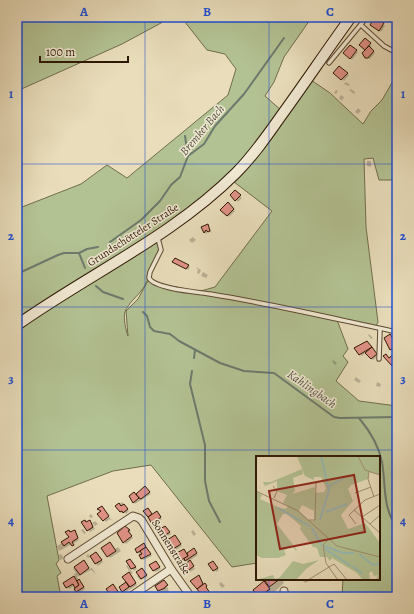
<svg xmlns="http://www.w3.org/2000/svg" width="414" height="614" viewBox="0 0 414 614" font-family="Alegreya,serif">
<rect width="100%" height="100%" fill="#e9ddbb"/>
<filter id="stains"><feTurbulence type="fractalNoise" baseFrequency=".005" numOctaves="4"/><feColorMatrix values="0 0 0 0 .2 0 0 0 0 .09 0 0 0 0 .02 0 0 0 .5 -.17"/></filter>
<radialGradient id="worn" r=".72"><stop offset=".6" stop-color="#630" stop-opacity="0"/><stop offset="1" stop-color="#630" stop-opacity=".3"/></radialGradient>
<!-- green -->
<g fill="#b3c293" stroke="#706d4b">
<polygon points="17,17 169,17 161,23 122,44 17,91"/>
<path d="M 181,17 L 312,17 L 284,57 L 274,82 L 265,96 L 282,111 L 250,158 L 157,239 L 160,247 C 155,260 151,275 144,287 C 139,295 128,303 125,312 C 123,318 126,331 128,336 L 126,311 L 138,299 L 149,279 L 152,282 L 337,320 L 348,349 L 343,356 L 348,362 L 336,381 L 359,401 L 397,406 L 397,597 L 342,597 L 343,579 L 379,579 L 379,457 L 257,457 L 257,563 L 232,567 L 151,465 L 113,471 L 47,496 L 59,560 L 56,564 L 61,573 L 57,576 L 61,597 L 17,597 L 17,209 L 81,184 L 107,165 L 127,178 L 228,95 L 236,69 L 225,54 L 207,50 Z"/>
<polygon points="397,74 397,180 379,180 373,158 364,159 366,227 378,322 376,326 201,291 215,287 272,211 234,182 311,80 330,93 363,124 371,111 382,100"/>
</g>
<!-- shadow -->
<g fill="#0003">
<polygon points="375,18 385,26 381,32 373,26"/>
<polygon points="365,39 372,46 370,48 375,53 370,59 366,58 366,50 361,45"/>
<polygon points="356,51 358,52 352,60 345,53"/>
<polygon points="339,67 349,75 344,81 335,73"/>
<polygon points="346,82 350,85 349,86 344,84"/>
<polygon points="351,89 355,92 354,94 349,90"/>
<polygon points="336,90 338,91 336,94 334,93"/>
<polygon points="341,95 344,97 342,101 339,98"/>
<polygon points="358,108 361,111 358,114 355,112"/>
<polygon points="367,161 371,161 371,167 367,166"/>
<polygon points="235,191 242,198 238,202 231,195"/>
<polygon points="228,204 235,211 229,217 222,210"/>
<polygon points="208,225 212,233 209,231 206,234 204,232"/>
<polygon points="193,237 196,240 192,243 189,240"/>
<polygon points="174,262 188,266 190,267 188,270"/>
<polygon points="196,267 201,270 199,274 197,273 198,270"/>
<polygon points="203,272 208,275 206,278 201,276"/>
<polygon points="369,334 373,338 371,339 368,335"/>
<polygon points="391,337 397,345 397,348 392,352 385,339"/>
<polygon points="367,343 378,356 373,360 366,352 362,356 356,349"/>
<polygon points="397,352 397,364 394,367 385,356 389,359"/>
<polygon points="333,360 337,363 335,365 332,361"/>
<polygon points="356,377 361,381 359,383 354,380"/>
<polygon points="377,382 381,384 380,387 376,386"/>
<polygon points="145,488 151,494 135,504 134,502 136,495"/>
<polygon points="122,502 129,511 126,514 124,512 122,513 116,506"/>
<polygon points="102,507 109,517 113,521 110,519 106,522 99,514 102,512"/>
<polygon points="145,511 150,511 153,515 158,514 162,519 157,523 161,529 167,529 171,534 168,536 170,540 177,538 182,546 173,552 166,543 168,541 166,538 162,537"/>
<polygon points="91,514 93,517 91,518 89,516"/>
<polygon points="90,521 95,529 90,532 83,523"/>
<polygon points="95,521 98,524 95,526 92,523"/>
<polygon points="125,527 131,532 129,533 133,538 126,544 118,534"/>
<polygon points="83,529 86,533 84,534 81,530"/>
<polygon points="193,530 196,534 194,536 191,532"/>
<polygon points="75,531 79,540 73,544 75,547 72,544 59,551 57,546 70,538 70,533"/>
<polygon points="145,546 152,556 143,560 136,549"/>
<polygon points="118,547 121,551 110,558 103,549 115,549"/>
<polygon points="194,550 198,555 189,561 195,569 187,574 185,573 189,563 186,560 180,563 175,557 187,554"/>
<polygon points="61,554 64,558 60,560 59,555"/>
<polygon points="88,554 91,557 98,555 103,562 98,566 91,557 88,558 86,556"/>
<polygon points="84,562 89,569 92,568 96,574 91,570 77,577 85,589 79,593 74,586 69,589 64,583 75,576 74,574 76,573 73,569"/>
<polygon points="132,562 137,569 134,571 131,567"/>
<polygon points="157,564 161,569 156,572 154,571"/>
<polygon points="210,564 215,564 219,570 216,572"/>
<polygon points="127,565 133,573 131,574 126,566"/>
<polygon points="144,571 148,577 140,580 137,576"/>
<polygon points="130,575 137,585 124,593 120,587 128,583"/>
<polygon points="199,576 211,595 208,597 204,597 191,581"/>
<polygon points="267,579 281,579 284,583 269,597 247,597"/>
<polygon points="302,579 314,579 305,583"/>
<polygon points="221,582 225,586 222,588 219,584"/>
<polygon points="166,583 169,592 165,595 159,590"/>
<polygon points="115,587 120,595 118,597 113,597 108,589"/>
<polygon points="104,592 105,594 107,593 111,597 99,597"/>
<polygon points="332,592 336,597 322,597"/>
<polygon points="146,594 148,597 142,597"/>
</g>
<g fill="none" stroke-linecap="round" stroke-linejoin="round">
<!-- stream -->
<g stroke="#6d7a6d" stroke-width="2">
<polyline points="185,136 188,156"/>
<polyline points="110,242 141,220 160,201 171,185 180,177 188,156 204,144 215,126 244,94 284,38"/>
<polyline points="79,253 85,268"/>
<polyline points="17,274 58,255 64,253 79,253 87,249 98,247"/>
<polyline points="96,286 103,292 123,299"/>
<polyline points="143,312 147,316 150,327 154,331 170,334 179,341 220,363 244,371 274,373 334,417 340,418 397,417"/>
<polyline points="194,358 195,350"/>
<polyline points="192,371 190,384 205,445 205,481 209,501 220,522"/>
<path d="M 359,418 C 369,430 379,447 382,462 C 386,484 382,508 397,527"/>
</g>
</g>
<!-- building -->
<g fill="#e19287" stroke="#2e1803">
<polygon points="375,17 384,23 379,31 370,25"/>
<polygon points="365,38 371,43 365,50 359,45"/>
<polygon points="350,45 357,50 350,59 343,53"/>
<polygon points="369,46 374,51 368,58 365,58 362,53"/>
<polygon points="339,66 348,73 341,80 333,73"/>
<polygon points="235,190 241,195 235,201 230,195"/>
<polygon points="228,202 234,209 227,216 220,210"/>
<polygon points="208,224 210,231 208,232 206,230 204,233 201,227"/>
<polygon points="175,258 189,265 186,269 172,262"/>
<polygon points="390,334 397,345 390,350 384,338"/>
<polygon points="367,341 372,347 359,355 354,348"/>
<polygon points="372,347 377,354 371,359 365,353"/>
<polygon points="397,351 397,361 392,366 383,356 386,354 389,358"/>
<polygon points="145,486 150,492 141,499 139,498 136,494"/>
<polygon points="134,492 139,498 133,503 129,496"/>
<polygon points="119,503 121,506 124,504 128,509 123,513 122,511 120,512 115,506"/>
<polygon points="102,506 109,516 103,521 97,514 101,511 97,509"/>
<polygon points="148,508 152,514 148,517 143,511"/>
<polygon points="157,511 161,517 152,524 148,517"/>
<polygon points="85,520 86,522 90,520 93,527 87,531 81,522"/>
<polygon points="125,526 130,530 128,531 132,536 123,543 117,533"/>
<polygon points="165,526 170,532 161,538 157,531"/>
<polygon points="69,530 70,532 75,530 78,538 72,542 74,545 72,546 69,542 64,546 61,542 69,537 65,532"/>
<polygon points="175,535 181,544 170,551 164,542"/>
<polygon points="110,542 116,551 107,557 101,548"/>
<polygon points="144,543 146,547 137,553 135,549"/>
<polygon points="146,547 151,554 141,559 139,555 142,554 140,551"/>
<polygon points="194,548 197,553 185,561 184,558 188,556 187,553"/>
<polygon points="184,549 188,556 178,562 173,555"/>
<polygon points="96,552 102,560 95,564 90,556"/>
<polygon points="130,559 136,567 131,569 126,561"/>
<polygon points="84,560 89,568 80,575 74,567"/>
<polygon points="190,560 194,566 185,573 181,568"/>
<polygon points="156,561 160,567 153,571 149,565"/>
<polygon points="213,561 218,568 213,571 208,564"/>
<polygon points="142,568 147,575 141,579 136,572"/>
<polygon points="129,572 136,583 130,587 122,577"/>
<polygon points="199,575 203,584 197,589 190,581"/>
<polygon points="74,576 79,585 75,588 73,584 66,588 63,583"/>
<polygon points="79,579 84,587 76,592 74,589 79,585 77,581"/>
<polygon points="264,579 280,579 269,587"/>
<polygon points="164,580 168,585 165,587 165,588 158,591 155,586"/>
<polygon points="264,581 270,589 258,597 253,590"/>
<polygon points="126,582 129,587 122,592 119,587"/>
<polygon points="205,583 207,586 206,587 210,593 203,597 197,589"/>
<polygon points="113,584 119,593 112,597 106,589"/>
</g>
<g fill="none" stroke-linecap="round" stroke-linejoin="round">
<!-- service casing -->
<g stroke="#5d4931" stroke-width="5.5">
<g id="service">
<polyline points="361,25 384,46 397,53"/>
<polyline points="329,63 367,17"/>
<path d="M 158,238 L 161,250 L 150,272 L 149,278 C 155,289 197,292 210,294 C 273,304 335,319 397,332"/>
<polyline points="379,359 380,329"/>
</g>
</g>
<!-- minor casing -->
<g stroke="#5d4931" stroke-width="9">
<g id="minor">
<polyline points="68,559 133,516 139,518 142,521 171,569 191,597"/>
<polyline points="284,591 285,597"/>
<polyline points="130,597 171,569"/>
</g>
</g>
<!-- secondary casing -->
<g stroke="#2e1803" stroke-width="12">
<path id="secondary" d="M 17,325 C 89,274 173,236 236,173 C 253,156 267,136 281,116 C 305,83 327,50 351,17"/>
</g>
<!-- service -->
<use href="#service" stroke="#f1e9d3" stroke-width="3.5"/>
<!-- minor -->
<use href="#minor" stroke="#f1e9d3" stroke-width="7"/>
<!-- secondary -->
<use href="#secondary" stroke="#f1e9d3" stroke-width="10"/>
</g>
<!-- grid -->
<path fill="none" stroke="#1d4ed8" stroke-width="1" stroke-opacity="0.55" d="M 145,17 L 145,597M 269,17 L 269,457M 17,164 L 397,164M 17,307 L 397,307M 17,450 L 397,450M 269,579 L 269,597"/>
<g text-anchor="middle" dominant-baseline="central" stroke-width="3" stroke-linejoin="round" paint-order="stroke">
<!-- street labels -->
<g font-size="11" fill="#2e1803" stroke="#f1e9d3">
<text transform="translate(133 235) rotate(-33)">Grundschötteler Straße</text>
<text transform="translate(171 547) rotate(58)">Sonnenstraße</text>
</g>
<!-- water labels -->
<g font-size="12" font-style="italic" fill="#535141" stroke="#f1e9d3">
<text transform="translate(202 130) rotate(-50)">Bremker Bach</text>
<text transform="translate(312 389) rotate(35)">Kahlingbach</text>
</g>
</g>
<!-- overview -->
<g transform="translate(256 456)">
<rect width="124" height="124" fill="#e9ddbb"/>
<path d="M 41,0 L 124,0 L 124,19 L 113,16 L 112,23 L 95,29 L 92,33 L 97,45 L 85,59 L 92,73 L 109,67 L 124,87 L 124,124 L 120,124 L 122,119 L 118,120 L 116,115 L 113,117 L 114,124 L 107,124 L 101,117 L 76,102 L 74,105 L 71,101 L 64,101 L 61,92 L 57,91 L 44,73 L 45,70 L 31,58 L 27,58 L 21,68 L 41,94 L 40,95 L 36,89 L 28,95 L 30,99 L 22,102 L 6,102 L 0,99 L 0,35 L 6,39 L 4,43 L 24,52 L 30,53 L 32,50 L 27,47 L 31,39 L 21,35 L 21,25 L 9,30 L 7,26 L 15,26 L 46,13 L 47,18 L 37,22 L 39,35 L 36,38 L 59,31 L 59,37 L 68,36 L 70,32 L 65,21 L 58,21 L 58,24 L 49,20 ZM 46,49 L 58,55 L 58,65 L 53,64 L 43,55 ZM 63,104 L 50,113 L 40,124 L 0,124 L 17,119 L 19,123 L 24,121 L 37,105 L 47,108 Z" fill="#b3c293" fill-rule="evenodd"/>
<path fill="none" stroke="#97bbb4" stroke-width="2" d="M 72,31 L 88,22M 22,52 L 55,71M 70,56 L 91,48M 64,64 L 73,34 L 65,0M 56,72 L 65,89M 68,90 L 87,97 L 98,97M 69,93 L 95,110M 103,98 L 117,109 L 124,107M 97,110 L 106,118"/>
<path fill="none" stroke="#9e8e71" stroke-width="1" d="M 102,0 L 109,14 L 124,19M 113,16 L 112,23 L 118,41M 17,30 L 21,35 L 18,42M 0,35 L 42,55 L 81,90 L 124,101M 99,37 L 115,31M 98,54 L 124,77M 106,61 L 124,49M 53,64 L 59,64 L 60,27M 100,68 L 93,59 L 109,44 L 124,38M 114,68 L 124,59M 72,84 L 67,89 L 70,107 L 82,124M 52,124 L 78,108 L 91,124"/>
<path fill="#8f2418" fill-opacity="0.15" stroke="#8f2418" stroke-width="2" d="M 98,19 L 109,76 L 24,93 L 13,35 Z"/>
<rect width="124" height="124" fill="none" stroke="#2e1803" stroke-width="2"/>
</g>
<!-- margin -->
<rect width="414" height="614" fill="none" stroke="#e9ddbb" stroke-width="44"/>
<!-- scale -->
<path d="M40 56v6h88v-6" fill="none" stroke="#2e1803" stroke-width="2"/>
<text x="46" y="56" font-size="12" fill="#2e1803" stroke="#f1e9d3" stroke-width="3" paint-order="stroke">100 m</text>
<rect x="22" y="22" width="370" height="570" fill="none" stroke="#1d4ed8" stroke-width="1.5"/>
<g font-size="13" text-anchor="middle" font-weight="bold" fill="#1d4ed8">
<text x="84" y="16">A</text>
<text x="207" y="16">B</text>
<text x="330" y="16">C</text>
<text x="11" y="98">1</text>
<text x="403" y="98">1</text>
<text x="11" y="240">2</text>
<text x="403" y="240">2</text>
<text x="11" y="383">3</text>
<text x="403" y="383">3</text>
<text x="11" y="525">4</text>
<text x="403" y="525">4</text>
<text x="84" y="608">A</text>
<text x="207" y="608">B</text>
<text x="330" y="608">C</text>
</g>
<rect width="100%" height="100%" filter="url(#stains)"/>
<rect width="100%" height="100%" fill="url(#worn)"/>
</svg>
